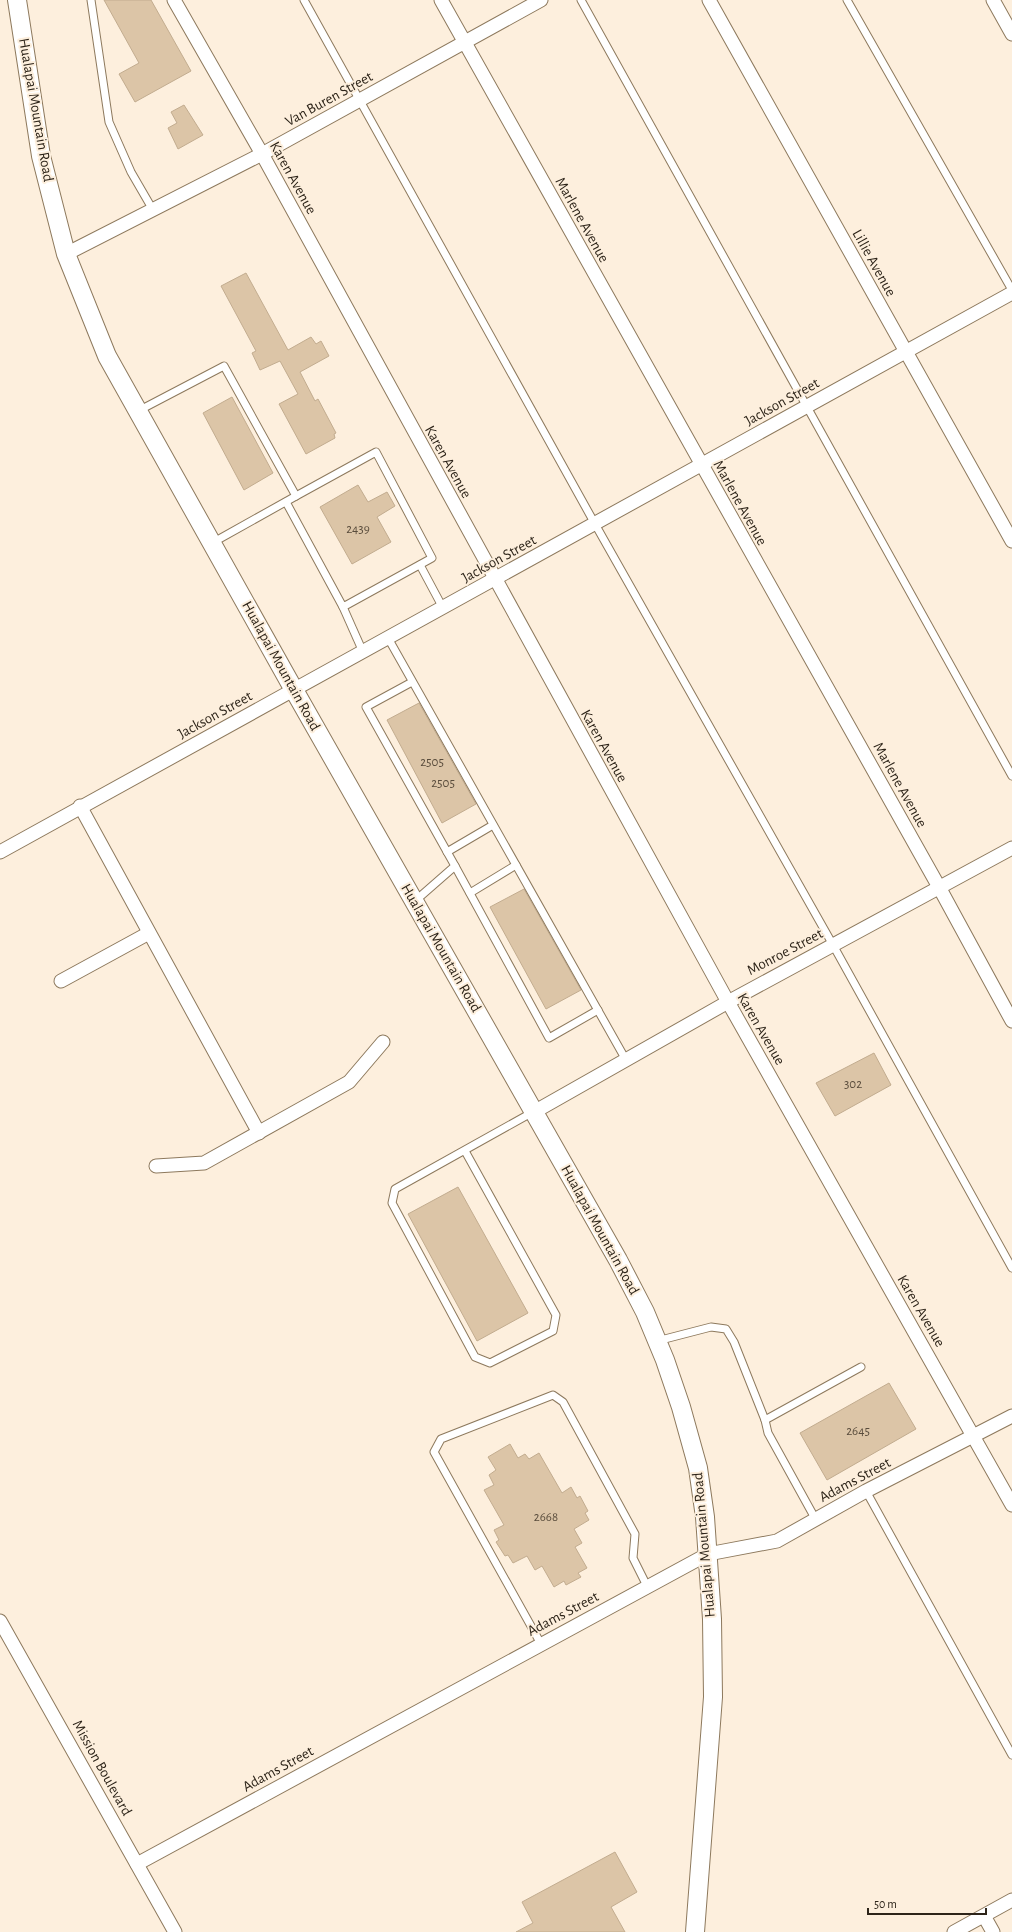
<svg xmlns="http://www.w3.org/2000/svg" width="1012" height="1932" viewBox="0 0 1012 1932" font-family="'Alegreya Sans',sans-serif">
<rect width="100%" height="100%" fill="#fdefdd"/>
<!-- building -->
<g fill="#dcc5a7" stroke="#c2ac8f">
<polygon points="104,0 151,0 191,71 135,102 119,74 139,63"/>
<polygon points="184,105 203,135 178,149 168,128 177,123 171,112"/>
<polygon points="246,273 288,350 311,337 316,344 321,341 329,356 300,372 315,401 318,399 336,433 334,434 335,438 306,454 279,404 298,394 280,361 260,370 252,353 256,351 221,286"/>
<polygon points="232,397 273,473 244,490 203,413"/>
<polygon points="358,485 368,502 387,492 395,506 377,517 391,542 352,564 320,507"/>
<polygon points="419,703 476,804 442,823 387,720"/>
<polygon points="524,889 581,990 546,1009 490,907"/>
<polygon points="874,1053 891,1085 835,1116 816,1083"/>
<polygon points="458,1187 528,1313 477,1341 408,1214"/>
<polygon points="889,1383 916,1429 827,1480 800,1433"/>
<polygon points="510,1444 518,1458 525,1454 529,1459 539,1453 562,1493 571,1487 577,1498 580,1496 588,1511 585,1513 589,1520 574,1529 582,1543 575,1547 587,1568 578,1573 581,1577 566,1585 564,1581 554,1587 542,1566 535,1570 527,1556 513,1563 508,1555 505,1556 496,1542 499,1540 494,1530 504,1525 484,1490 494,1485 489,1475 496,1470 488,1457"/>
<polygon points="615,1852 637,1892 611,1907 625,1932 516,1932 533,1923 522,1902"/>
</g>
<g fill="none" stroke-linecap="round" stroke-linejoin="round">
<!-- lane casing -->
<g stroke="#8d795d" stroke-width="9">
<g id="lane">
<polyline points="91,0 109,122 131,172 153,210"/>
<polyline points="304,0 595,524 833,945 1012,1268"/>
<polyline points="581,0 1012,776"/>
<polyline points="847,0 1012,290"/>
<polyline points="138,411 224,366 296,496 212,543"/>
<polyline points="286,502 343,607 432,558 376,452 296,496"/>
<polyline points="420,565 443,608"/>
<polyline points="343,607 363,652"/>
<polyline points="388,638 626,1060"/>
<polyline points="412,682 366,707 455,866 415,901"/>
<polyline points="447,852 493,825"/>
<polyline points="455,866 549,1038 598,1010"/>
<polyline points="470,893 516,865"/>
<polyline points="465,1151 556,1315 553,1331 490,1363 475,1357 392,1203 395,1189 533,1112"/>
<polyline points="657,1341 711,1327 726,1329 734,1342 765,1420"/>
<polyline points="866,1491 1012,1755"/>
<polyline points="816,1520 768,1433 765,1420 861,1367"/>
<polyline points="541,1644 434,1452 441,1439 553,1395 563,1402 635,1534 633,1558 647,1586"/>
</g>
</g>
<!-- street casing -->
<g stroke="#8d795d" stroke-width="15">
<g id="street">
<polyline points="174,0 262,154 728,1002 1012,1505"/>
<polyline points="441,0 939,887 1012,1021"/>
<polyline points="709,0 1012,541"/>
<polyline points="993,0 1012,34"/>
<polyline points="66,254 262,154 541,0"/>
<polyline points="80,806 259,1133"/>
<polyline points="0,852 1012,293"/>
<polyline points="61,981 149,933"/>
<polyline points="534,1112 728,1002 1012,848"/>
<polyline points="156,1166 204,1163 349,1082 383,1042"/>
<polyline points="0,1621 175,1932"/>
<polyline points="137,1864 708,1554 777,1541 866,1491 1012,1416"/>
<polyline points="984,1916 993,1932"/>
<polyline points="954,1932 1012,1900"/>
</g>
</g>
<!-- secondary casing -->
<g stroke="#8d795d" stroke-width="20">
<polyline id="secondary" points="17,0 41,156 66,254 107,356 294,690 618,1260 645,1312 665,1360 681,1407 698,1468 705,1517 712,1619 713,1697 695,1932"/>
</g>
<!-- lane -->
<use href="#lane" stroke="#fff" stroke-width="7"/>
<!-- street -->
<use href="#street" stroke="#fff" stroke-width="13"/>
<!-- secondary -->
<use href="#secondary" stroke="#fff" stroke-width="18"/>
</g>
<g text-anchor="middle" dominant-baseline="central" stroke-width="4" stroke-linejoin="round" paint-order="stroke">
<!-- number labels -->
<g font-size="13" fill="#594c3c">
<text x="358" y="529">2439</text>
<text x="432" y="762">2505</text>
<text x="443" y="783">2505</text>
<text x="853" y="1084">302</text>
<text x="858" y="1431">2645</text>
<text x="546" y="1517">2668</text>
</g>
<!-- street labels -->
<g font-size="15" fill="#2d2419" stroke="#fdefdd">
<text transform="translate(329 99) rotate(-29)">Van Buren Street</text>
<text transform="translate(36 110) rotate(80)">Hualapai Mountain Road</text>
<text transform="translate(293 178) rotate(61)">Karen Avenue</text>
<text transform="translate(582 220) rotate(61)">Marlene Avenue</text>
<text transform="translate(874 263) rotate(61)">Lillie Avenue</text>
<text transform="translate(782 402) rotate(-29)">Jackson Street</text>
<text transform="translate(448 462) rotate(61)">Karen Avenue</text>
<text transform="translate(740 503) rotate(61)">Marlene Avenue</text>
<text transform="translate(499 559) rotate(-29)">Jackson Street</text>
<text transform="translate(281 666) rotate(61)">Hualapai Mountain Road</text>
<text transform="translate(215 715) rotate(-29)">Jackson Street</text>
<text transform="translate(604 746) rotate(61)">Karen Avenue</text>
<text transform="translate(900 785) rotate(61)">Marlene Avenue</text>
<text transform="translate(441 948) rotate(60)">Hualapai Mountain Road</text>
<text transform="translate(785 952) rotate(-28)">Monroe Street</text>
<text transform="translate(761 1029) rotate(60)">Karen Avenue</text>
<text transform="translate(600 1230) rotate(61)">Hualapai Mountain Road</text>
<text transform="translate(921 1311) rotate(60)">Karen Avenue</text>
<text transform="translate(855 1480) rotate(-28)">Adams Street</text>
<text transform="translate(704 1545) rotate(-95)">Hualapai Mountain Road</text>
<text transform="translate(563 1614) rotate(-28)">Adams Street</text>
<text transform="translate(102 1768) rotate(61)">Mission Boulevard</text>
<text transform="translate(278 1769) rotate(-29)">Adams Street</text>
</g>
</g>
<!-- scale -->
<path d="M868 1908v6h118v-6" fill="none" stroke="#2d2419" stroke-width="2"/>
<text x="874" y="1908" font-size="12" fill="#2d2419" stroke="#fdefdd" stroke-width="3" paint-order="stroke">50 m</text>
</svg>
